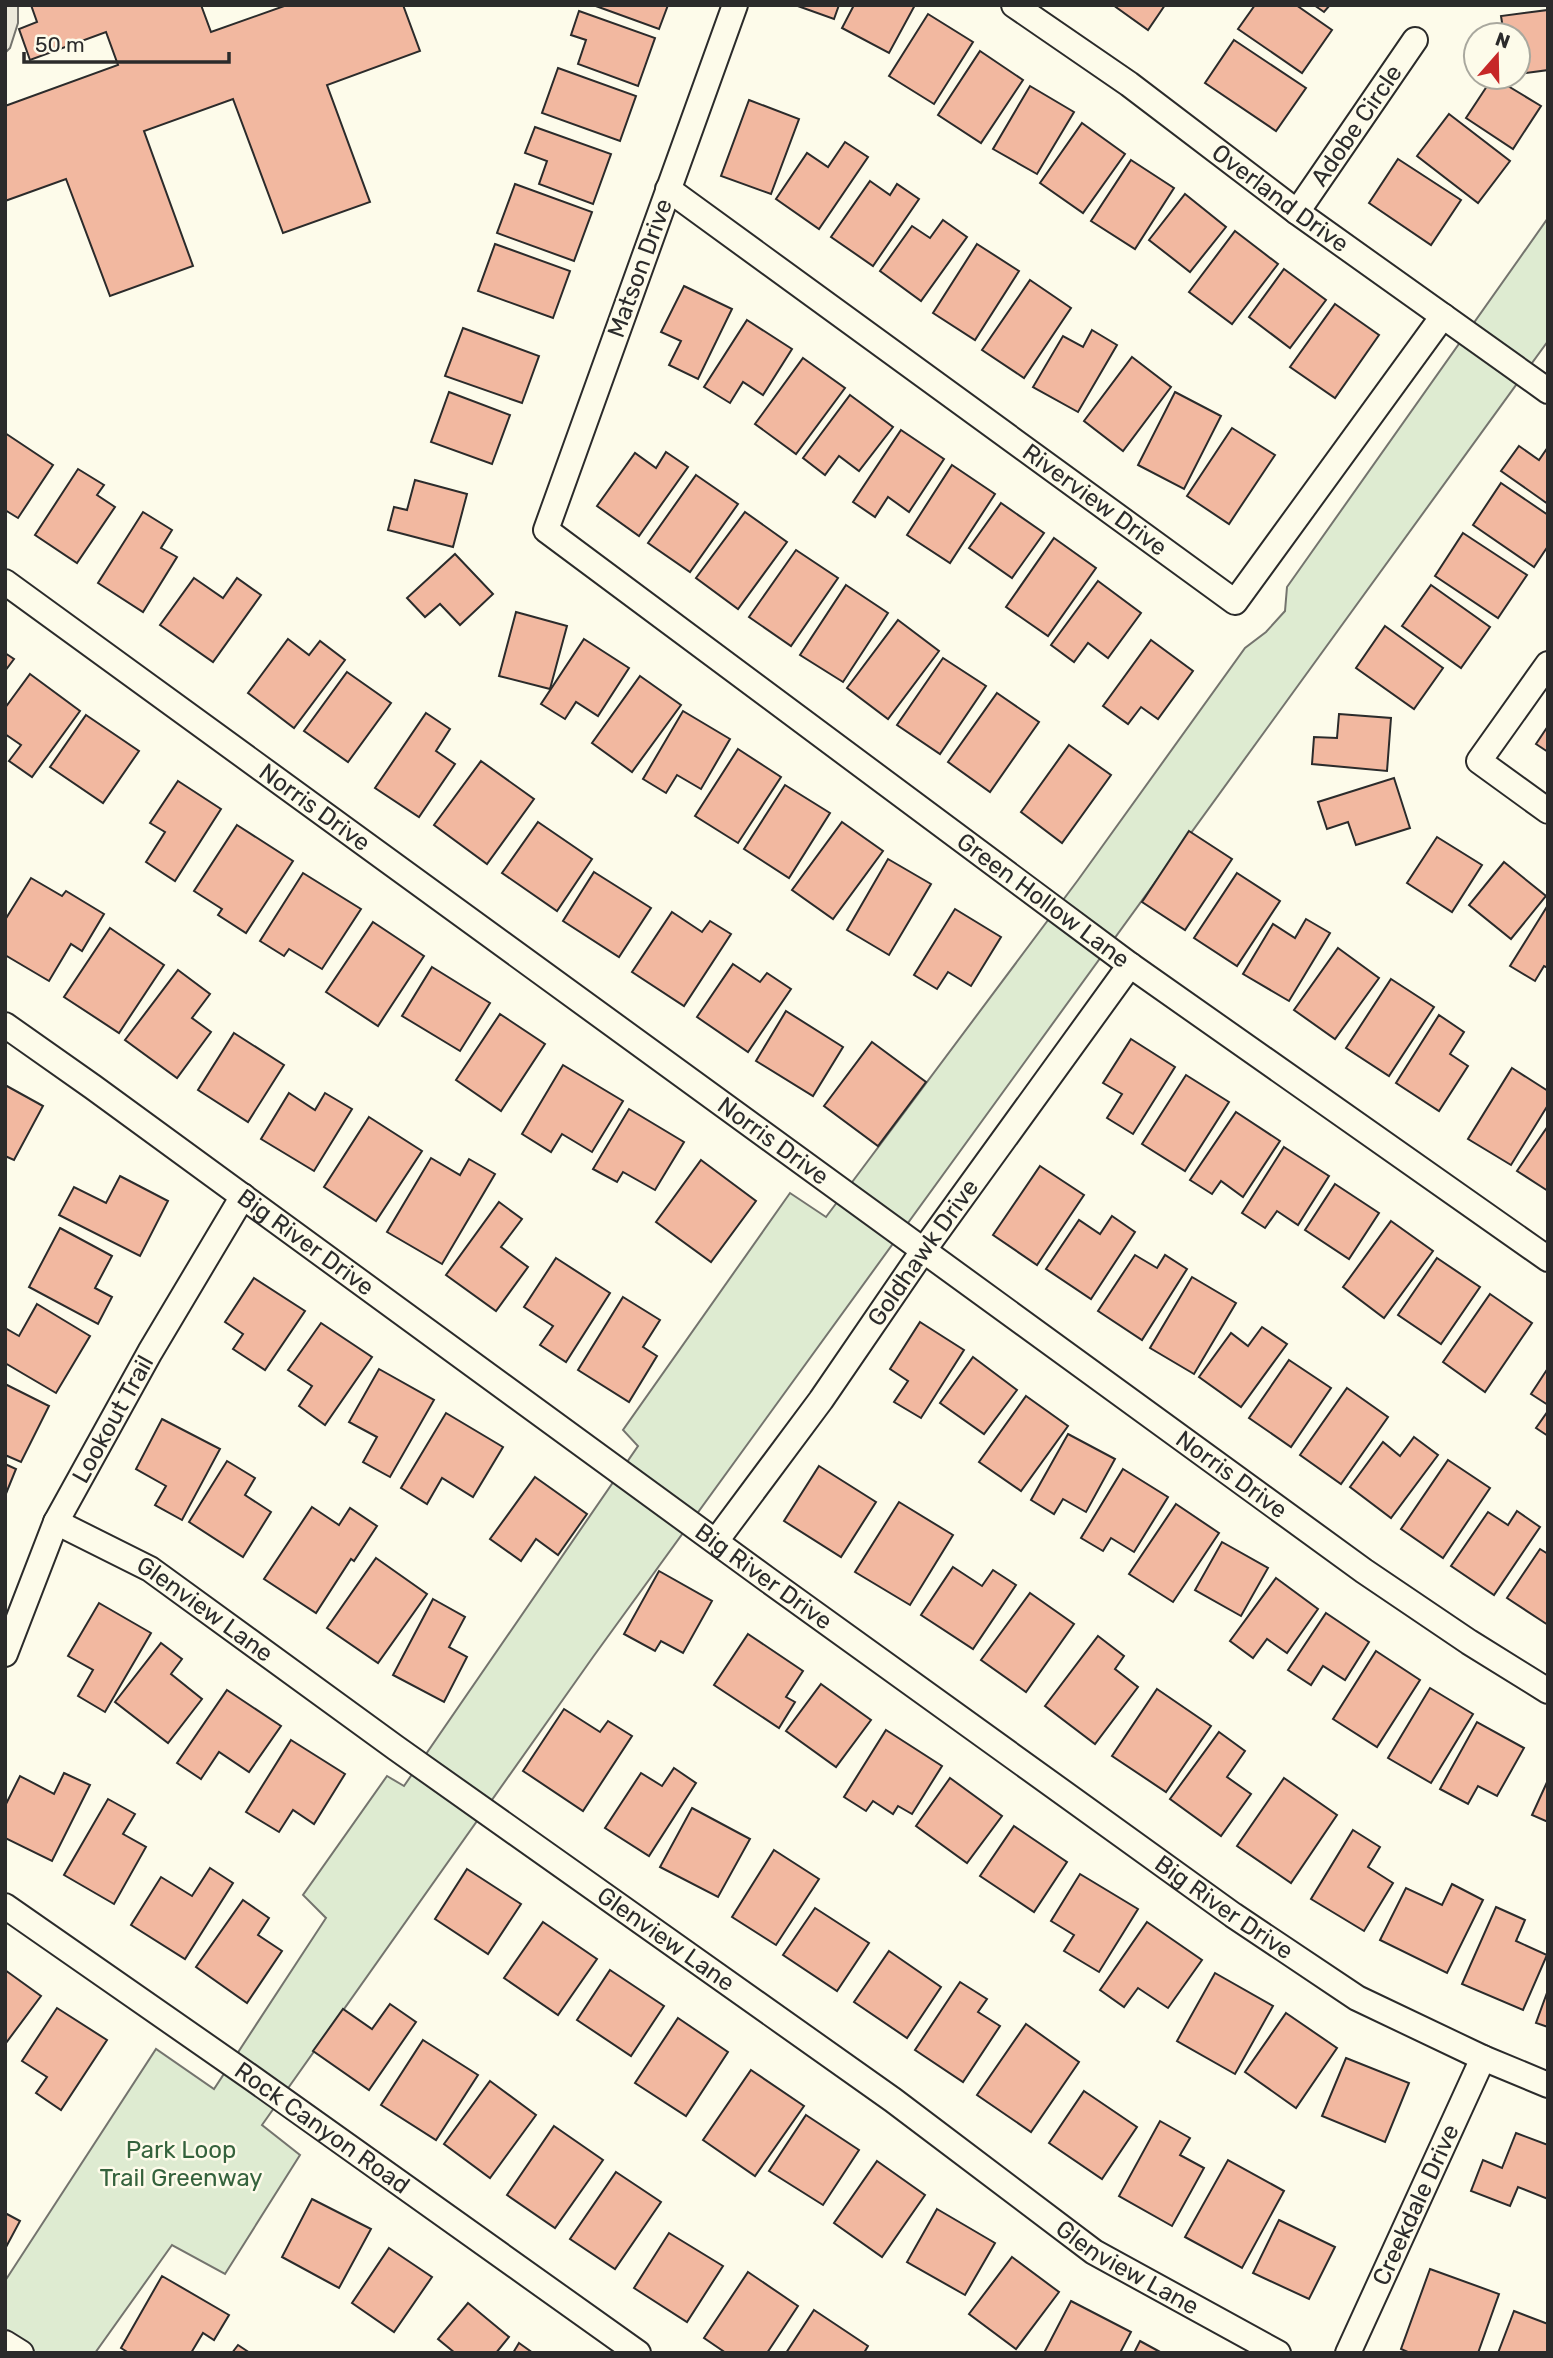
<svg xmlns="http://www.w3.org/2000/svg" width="1553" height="2358" viewBox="0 0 1553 2358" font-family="Rubik,sans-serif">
<rect width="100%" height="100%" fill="#fdfbea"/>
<!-- green -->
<polygon fill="#deebd1" stroke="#74746e" stroke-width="2" points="1548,218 1548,341 593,1657 262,2125 300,2155 225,2274 172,2245 95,2353 5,2353 5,2281 156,2049 214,2089 326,1918 303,1895 387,1776 404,1786 638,1446 623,1430 790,1193 826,1217 1078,880 1245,648 1266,632 1285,611 1287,587"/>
<!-- parking -->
<polygon fill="#eceadb" stroke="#74746e" stroke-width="2" points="5,5 18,5 18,23 10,48 5,53"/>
<!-- building -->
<g fill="#f2b8a0" stroke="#2b2b2b" stroke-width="2">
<polygon points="31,5 201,5 211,32 287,5 403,5 420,51 327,85 370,202 283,233 233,99 144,131 193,266 110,296 66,179 5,201 5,106 118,65 106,32 30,60 19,29 37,22"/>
<polygon points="593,5 668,5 659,29"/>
<polygon points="795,5 839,5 834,19"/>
<polygon points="854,5 915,5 889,53 842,28"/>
<polygon points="1113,5 1165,5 1148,30"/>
<polygon points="1255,5 1296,5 1332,30 1302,73 1238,29"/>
<polygon points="1314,5 1330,5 1324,12"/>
<polygon points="1548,10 1548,70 1518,74 1518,35 1504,35 1501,16"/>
<polygon points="579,11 655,38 638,86 578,64 586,40 571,35"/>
<polygon points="928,14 973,42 934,104 889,76"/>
<polygon points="1234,40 1306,88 1276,131 1205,83"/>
<polygon points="980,51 1023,80 981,143 938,115"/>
<polygon points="558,68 636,96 620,141 542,113"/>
<polygon points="1493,77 1541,106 1513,149 1466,118"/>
<polygon points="1030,86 1074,112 1037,174 993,149"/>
<polygon points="749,100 799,119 771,194 721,176"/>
<polygon points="1449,114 1510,161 1478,203 1417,156"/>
<polygon points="1082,123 1125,154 1083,213 1040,183"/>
<polygon points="535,127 611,154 593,204 539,184 547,161 525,153"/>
<polygon points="845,142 868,157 819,229 776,199 807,153 828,167"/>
<polygon points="1398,159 1461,200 1431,245 1369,203"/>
<polygon points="1131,160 1174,188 1135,249 1091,221"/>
<polygon points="870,181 890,195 897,184 919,199 873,266 831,237"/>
<polygon points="515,184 592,212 574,261 497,233"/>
<polygon points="1185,194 1226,227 1190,272 1149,240"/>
<polygon points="943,220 967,237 921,301 880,271 912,226 930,238"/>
<polygon points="1235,231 1278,264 1232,324 1189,292"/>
<polygon points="495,244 570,271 553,318 478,291"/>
<polygon points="977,244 1019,271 975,340 933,313"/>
<polygon points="1284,269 1326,300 1290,348 1249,317"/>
<polygon points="1030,280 1071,308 1024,378 982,350"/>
<polygon points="684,286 732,309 698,379 669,365 681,341 661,332"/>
<polygon points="1335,304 1379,335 1335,398 1290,367"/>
<polygon points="747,320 792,349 763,395 743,382 730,403 704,387"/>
<polygon points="463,328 539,356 522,403 445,376"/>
<polygon points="1092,330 1117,345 1078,412 1033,387 1063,336 1083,347"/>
<polygon points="1132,357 1171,387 1123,451 1084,421"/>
<polygon points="803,358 845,388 796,454 755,424"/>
<polygon points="449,392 510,415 492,464 431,442"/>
<polygon points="1175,392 1221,416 1184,489 1138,465"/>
<polygon points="850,395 893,427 859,471 839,456 825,475 803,458"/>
<polygon points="1232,428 1275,455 1229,524 1187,496"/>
<polygon points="901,430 944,459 909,512 888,497 875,517 853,502"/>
<polygon points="5,433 53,465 18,518 5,510"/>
<polygon points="1519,446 1539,460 1548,447 1548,504 1501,471"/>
<polygon points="666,452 688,467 639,536 597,506 635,453 656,468"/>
<polygon points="952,465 995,494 950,563 907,535"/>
<polygon points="78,469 104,485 97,495 115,507 77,563 35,535"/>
<polygon points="696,475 738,504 690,572 648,543"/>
<polygon points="415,480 467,494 453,547 388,530 394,507 407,510"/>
<polygon points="1501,483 1548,515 1548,546 1534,567 1473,525"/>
<polygon points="1001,503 1044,533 1012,578 969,548"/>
<polygon points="143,512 172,530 161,548 177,557 143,612 98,583"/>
<polygon points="745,512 787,542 738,609 696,578"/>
<polygon points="1463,533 1527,575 1498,618 1435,576"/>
<polygon points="1054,538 1096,568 1048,636 1006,607"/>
<polygon points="796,550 838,578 791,646 749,617"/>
<polygon points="455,554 493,594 460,625 440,604 425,617 407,598"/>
<polygon points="194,578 223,598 237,578 261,595 213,662 160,625"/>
<polygon points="1098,581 1141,613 1108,658 1088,643 1074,662 1051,645"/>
<polygon points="846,585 888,613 843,682 800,655"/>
<polygon points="1431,585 1490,627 1461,668 1402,626"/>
<polygon points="516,612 567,626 550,689 499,676"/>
<polygon points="898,620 939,651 888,719 847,688"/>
<polygon points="1385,626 1443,668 1414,709 1356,668"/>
<polygon points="288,639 309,655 320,641 345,660 294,728 248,693"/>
<polygon points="584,639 629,668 598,716 576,702 565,719 541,704"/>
<polygon points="1151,640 1193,671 1158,719 1141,707 1128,724 1103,706"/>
<polygon points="5,653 14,659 5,671"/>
<polygon points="943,658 986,686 940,754 897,725"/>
<polygon points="347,672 391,703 348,762 304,731"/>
<polygon points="30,674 80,711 32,777 9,761 21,745 5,734 5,708"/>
<polygon points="640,676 681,705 632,772 592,743"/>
<polygon points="997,693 1039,722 990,792 948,762"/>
<polygon points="683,711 730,739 701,789 677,775 666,793 643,779"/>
<polygon points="426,713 450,729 436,751 455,764 419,817 375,788"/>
<polygon points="1339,714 1391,718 1387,771 1312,764 1314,737 1337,738"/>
<polygon points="86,715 139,751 103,803 50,767"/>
<polygon points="1548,726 1548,752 1536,744"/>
<polygon points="1069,745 1111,775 1062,843 1021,812"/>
<polygon points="738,749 781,777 738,843 695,816"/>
<polygon points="481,761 534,799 487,864 434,825"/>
<polygon points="1394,778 1410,828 1356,845 1348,822 1327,829 1318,802"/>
<polygon points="178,781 221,809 175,881 146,862 165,832 150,823"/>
<polygon points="785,785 830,813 789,878 744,849"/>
<polygon points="538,822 592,859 557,911 502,873"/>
<polygon points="842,822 883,851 833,919 792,890"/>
<polygon points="237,825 293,861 246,933 218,915 222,909 194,891"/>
<polygon points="1189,831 1232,859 1185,930 1142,902"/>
<polygon points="1437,837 1482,865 1452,912 1407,883"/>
<polygon points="888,859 931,884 889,955 847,930"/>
<polygon points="1504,862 1546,896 1511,939 1469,905"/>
<polygon points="594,872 651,908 619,957 563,921"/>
<polygon points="303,873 361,909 322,969 289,949 284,956 260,941"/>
<polygon points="1237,873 1280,901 1237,966 1194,938"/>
<polygon points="31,878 62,896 66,891 104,914 82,951 71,944 49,981 5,955 5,920"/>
<polygon points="1548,905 1548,968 1544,966 1535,981 1510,966"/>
<polygon points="955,909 1001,937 971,986 948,972 937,989 914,975"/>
<polygon points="672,912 702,932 710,921 731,934 684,1006 632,972"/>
<polygon points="1306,919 1330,933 1289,1001 1243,974 1273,924 1295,938"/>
<polygon points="373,922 424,956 378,1026 326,992"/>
<polygon points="110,928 164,965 119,1033 64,997"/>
<polygon points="1338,948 1379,978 1335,1039 1294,1010"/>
<polygon points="733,964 760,982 767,973 791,989 748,1052 697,1017"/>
<polygon points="432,967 490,1003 460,1051 402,1016"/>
<polygon points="178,970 210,994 192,1018 211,1032 177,1078 125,1040"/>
<polygon points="1391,979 1434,1007 1389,1076 1346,1048"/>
<polygon points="786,1011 843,1047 813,1096 756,1061"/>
<polygon points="500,1014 545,1044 501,1111 456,1080"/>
<polygon points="1439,1015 1464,1032 1450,1054 1468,1066 1439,1111 1396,1083"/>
<polygon points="234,1033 284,1065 248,1122 198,1090"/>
<polygon points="1131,1039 1175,1067 1133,1134 1107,1118 1122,1094 1103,1083"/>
<polygon points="872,1042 926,1082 878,1146 824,1106"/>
<polygon points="563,1065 623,1101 592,1152 562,1134 551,1152 522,1134"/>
<polygon points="1512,1068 1548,1091 1548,1105 1511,1165 1468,1139"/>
<polygon points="1186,1075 1229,1102 1185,1171 1142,1144"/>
<polygon points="5,1085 43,1106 14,1160 5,1156"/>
<polygon points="289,1093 315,1110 325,1093 352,1109 314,1171 261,1139"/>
<polygon points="629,1109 684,1142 655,1190 623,1172 617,1182 593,1169"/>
<polygon points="1236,1112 1280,1141 1243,1197 1221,1181 1212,1194 1190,1180"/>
<polygon points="369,1117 422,1151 376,1221 324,1187"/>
<polygon points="1548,1126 1548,1191 1517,1171"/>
<polygon points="1284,1147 1329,1176 1298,1225 1277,1211 1265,1228 1242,1213"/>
<polygon points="431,1158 460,1175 469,1159 495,1174 442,1264 387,1232"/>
<polygon points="701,1160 756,1201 711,1262 656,1222"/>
<polygon points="1040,1166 1084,1195 1037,1265 993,1235"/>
<polygon points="120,1176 168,1201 140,1256 59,1215 74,1187 106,1203"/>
<polygon points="1335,1184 1379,1213 1349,1259 1305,1230"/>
<polygon points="499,1202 522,1219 501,1247 528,1267 496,1311 446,1275"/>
<polygon points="1112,1216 1135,1232 1091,1299 1046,1269 1079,1220 1100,1234"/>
<polygon points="1391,1221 1433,1251 1384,1318 1343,1287"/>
<polygon points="60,1228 112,1256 95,1288 112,1297 98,1324 29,1287"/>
<polygon points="1135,1255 1157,1268 1165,1255 1187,1269 1142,1340 1098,1311"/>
<polygon points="556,1258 610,1293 566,1362 540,1345 553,1326 524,1307"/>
<polygon points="1437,1258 1480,1287 1441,1344 1398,1315"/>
<polygon points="1192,1277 1236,1303 1194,1374 1150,1348"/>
<polygon points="254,1278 305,1311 265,1370 233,1349 243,1334 225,1322"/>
<polygon points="1490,1294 1532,1323 1485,1392 1443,1362"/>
<polygon points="623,1297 660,1320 643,1347 657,1356 629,1402 578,1370"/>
<polygon points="37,1304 90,1336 56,1393 5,1363 5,1328 19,1336"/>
<polygon points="920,1322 964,1350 921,1418 894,1402 908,1381 890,1369"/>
<polygon points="321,1323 372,1357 325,1425 299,1406 312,1386 288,1370"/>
<polygon points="1262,1327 1287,1344 1241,1407 1199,1377 1231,1333 1248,1346"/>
<polygon points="973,1357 1017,1390 984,1434 940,1403"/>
<polygon points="1289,1360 1331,1388 1291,1447 1249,1418"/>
<polygon points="1548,1368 1548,1405 1531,1394"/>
<polygon points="379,1369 434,1400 390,1477 363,1462 377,1437 349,1422"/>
<polygon points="5,1384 49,1406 21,1462 5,1455"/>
<polygon points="1347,1388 1388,1417 1341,1484 1300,1455"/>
<polygon points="1026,1396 1068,1426 1021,1491 979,1462"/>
<polygon points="1548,1411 1548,1436 1536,1428"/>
<polygon points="446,1413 503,1447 473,1497 442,1478 427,1504 401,1488"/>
<polygon points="162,1419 220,1449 182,1520 155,1505 166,1486 136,1469"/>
<polygon points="1068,1434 1115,1459 1086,1512 1063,1499 1054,1514 1031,1500"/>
<polygon points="1414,1437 1438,1455 1391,1518 1350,1487 1383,1442 1400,1456"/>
<polygon points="1448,1460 1490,1488 1443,1558 1401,1529"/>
<polygon points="227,1461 255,1478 245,1495 271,1512 243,1557 189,1522"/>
<polygon points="5,1464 16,1469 5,1496"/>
<polygon points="819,1466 876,1502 841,1557 784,1521"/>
<polygon points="1123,1469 1168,1497 1134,1552 1111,1538 1103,1551 1081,1538"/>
<polygon points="535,1477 587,1514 558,1555 536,1539 521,1561 490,1539"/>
<polygon points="899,1502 953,1535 910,1605 855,1572"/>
<polygon points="1176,1504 1219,1533 1173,1602 1129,1574"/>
<polygon points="312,1507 339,1525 350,1508 377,1526 354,1561 351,1559 316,1613 264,1579"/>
<polygon points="1517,1511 1540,1527 1494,1595 1451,1566 1488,1512 1508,1525"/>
<polygon points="1222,1542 1268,1568 1241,1616 1195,1590"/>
<polygon points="1540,1549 1548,1554 1548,1625 1507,1598"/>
<polygon points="376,1558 427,1594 378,1663 327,1628"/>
<polygon points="953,1567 982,1586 993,1570 1016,1585 973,1649 921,1615"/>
<polygon points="659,1571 712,1601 683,1653 661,1641 655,1651 624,1634"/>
<polygon points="1276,1578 1318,1609 1287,1653 1267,1639 1253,1658 1230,1641"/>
<polygon points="1030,1593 1074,1624 1026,1692 981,1660"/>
<polygon points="433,1599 465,1617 449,1647 467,1657 444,1702 393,1675"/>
<polygon points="99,1603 151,1633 105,1712 78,1696 93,1670 68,1656"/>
<polygon points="1326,1613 1369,1642 1345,1680 1323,1666 1311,1685 1288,1670"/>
<polygon points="748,1634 803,1671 786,1697 795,1702 779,1728 714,1685"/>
<polygon points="1098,1636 1124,1656 1115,1669 1138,1687 1095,1744 1045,1706"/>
<polygon points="161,1643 182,1659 171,1674 202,1699 168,1743 115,1702"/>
<polygon points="1376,1651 1420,1680 1377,1747 1333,1719"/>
<polygon points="821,1684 871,1720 836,1767 786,1731"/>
<polygon points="1430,1688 1473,1714 1431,1783 1388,1758"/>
<polygon points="1157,1689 1211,1726 1166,1792 1112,1756"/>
<polygon points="227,1690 281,1726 249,1772 219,1752 201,1779 177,1763"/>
<polygon points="564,1709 600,1732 608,1721 632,1736 583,1811 523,1771"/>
<polygon points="1477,1722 1524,1748 1497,1796 1478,1786 1468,1804 1440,1789"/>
<polygon points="886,1730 942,1766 912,1814 898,1806 893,1814 873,1801 866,1811 844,1797"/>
<polygon points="1219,1732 1245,1751 1227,1777 1251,1794 1221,1836 1170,1799"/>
<polygon points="291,1740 345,1774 314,1824 293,1810 279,1832 246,1812"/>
<polygon points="674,1768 696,1783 649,1856 605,1828 641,1773 662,1786"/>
<polygon points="64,1773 90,1785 52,1861 5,1838 5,1806 20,1776 54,1794"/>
<polygon points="950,1778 1002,1816 967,1863 916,1826"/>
<polygon points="1284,1778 1337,1815 1291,1883 1237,1846"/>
<polygon points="1548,1780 1548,1822 1532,1815"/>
<polygon points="108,1799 135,1814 123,1834 146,1847 114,1904 64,1875"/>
<polygon points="692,1808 750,1839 718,1897 660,1867"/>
<polygon points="1014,1826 1067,1862 1034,1912 980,1876"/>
<polygon points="1353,1830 1380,1847 1368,1867 1393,1883 1364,1931 1311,1899"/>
<polygon points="774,1850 819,1879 776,1945 732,1917"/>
<polygon points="210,1868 233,1883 185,1959 131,1925 161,1877 192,1896"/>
<polygon points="467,1869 521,1904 488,1954 435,1919"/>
<polygon points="1080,1874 1138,1909 1099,1972 1064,1951 1074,1935 1051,1921"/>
<polygon points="1452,1884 1483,1900 1447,1973 1380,1940 1406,1888 1442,1905"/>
<polygon points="243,1900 269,1918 258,1935 282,1951 247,2003 196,1967"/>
<polygon points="1496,1907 1525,1920 1516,1941 1547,1955 1523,2010 1462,1984"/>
<polygon points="815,1908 869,1943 837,1991 783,1955"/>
<polygon points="543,1922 597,1959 558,2015 504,1978"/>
<polygon points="1147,1922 1202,1960 1168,2008 1138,1988 1124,2007 1100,1990"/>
<polygon points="889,1951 941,1987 907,2038 854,2002"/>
<polygon points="5,1970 41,1996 6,2043 5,2042"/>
<polygon points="610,1970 664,2006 631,2056 577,2020"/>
<polygon points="1215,1973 1273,2006 1235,2074 1177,2041"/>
<polygon points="960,1982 987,1999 978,2012 1000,2026 963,2082 915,2050"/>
<polygon points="1548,1990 1548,2027 1536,2023"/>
<polygon points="390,2004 416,2022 369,2090 313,2051 343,2009 372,2029"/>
<polygon points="57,2008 107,2040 61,2110 36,2093 47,2077 22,2061"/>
<polygon points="1286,2013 1337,2048 1296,2108 1245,2072"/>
<polygon points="678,2018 728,2052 686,2116 635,2083"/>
<polygon points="1026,2024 1079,2062 1031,2132 977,2095"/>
<polygon points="423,2040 478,2075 436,2140 381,2105"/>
<polygon points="1346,2058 1409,2083 1385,2142 1322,2116"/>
<polygon points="751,2070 804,2106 755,2176 703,2140"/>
<polygon points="490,2081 536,2115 490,2178 444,2144"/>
<polygon points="1084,2091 1137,2127 1102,2179 1049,2143"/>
<polygon points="806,2115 859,2150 823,2205 769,2171"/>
<polygon points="1160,2121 1190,2138 1180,2155 1204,2168 1172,2226 1119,2196"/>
<polygon points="554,2126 603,2160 555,2228 507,2195"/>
<polygon points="1516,2133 1548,2145 1548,2199 1518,2187 1510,2206 1471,2191 1483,2160 1502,2168"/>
<polygon points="1228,2160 1284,2191 1242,2268 1185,2237"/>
<polygon points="877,2161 925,2195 882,2257 834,2223"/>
<polygon points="616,2172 661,2202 615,2269 570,2239"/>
<polygon points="312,2199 371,2229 339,2288 282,2257"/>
<polygon points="937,2209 995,2243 965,2295 907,2262"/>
<polygon points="5,2213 20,2221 5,2249"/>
<polygon points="1279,2220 1335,2247 1309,2299 1253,2273"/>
<polygon points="669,2233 723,2266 687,2322 634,2288"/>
<polygon points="389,2248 432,2277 394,2332 352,2303"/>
<polygon points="1012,2257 1059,2292 1016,2349 969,2314"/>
<polygon points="1430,2269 1499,2294 1478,2353 1410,2353 1401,2349"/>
<polygon points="748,2272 798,2306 767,2353 726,2353 704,2338"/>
<polygon points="162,2276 229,2315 214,2340 203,2333 191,2353 129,2353 121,2348"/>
<polygon points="1071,2301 1131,2332 1120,2353 1044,2353"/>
<polygon points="468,2303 509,2337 496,2353 455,2353 438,2339"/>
<polygon points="814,2310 868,2346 864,2353 786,2353"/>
<polygon points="1514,2311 1548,2324 1548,2353 1498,2353"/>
<polygon points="1140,2341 1162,2353 1134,2353"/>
<polygon points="519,2343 533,2353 513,2353"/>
<polygon points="238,2345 250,2353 232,2353"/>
</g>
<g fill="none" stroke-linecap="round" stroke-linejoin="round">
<!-- street casing -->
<g stroke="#2b2b2b" stroke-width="28">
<g id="street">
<path id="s1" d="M 735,5 L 546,530 L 1130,965 L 1548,1259"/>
<path id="s2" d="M 1014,5 L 1129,84 L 1297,212 L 1548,391"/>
<path id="s3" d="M 668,189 L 1235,602 L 1443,316"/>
<path id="s4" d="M 1297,212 L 1415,40"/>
<path id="s5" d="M 5,582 L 1364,1571 L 1469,1642 L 1548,1691"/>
<polyline points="1548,664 1479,761 1548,811"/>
<path id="s6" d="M 5,1025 L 93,1087 L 768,1580 L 1233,1915 L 1357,1998 L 1483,2058 L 1548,2085"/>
<path id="s7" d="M 56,1522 L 150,1569 L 396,1748 L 893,2100 L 1094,2252 L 1278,2353"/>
<path id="s8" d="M 716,1541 L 821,1400 L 923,1251 L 1130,965"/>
<path id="s9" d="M 5,1654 L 56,1522 L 150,1352 L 243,1196"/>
<path id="s10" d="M 5,1906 L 252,2078 L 638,2353"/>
<polyline points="5,2343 21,2353"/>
<path id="s11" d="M 1348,2353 L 1483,2058"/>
</g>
</g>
<!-- street -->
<use href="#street" stroke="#fdfbea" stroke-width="24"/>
</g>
<g text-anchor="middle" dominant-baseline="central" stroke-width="5" stroke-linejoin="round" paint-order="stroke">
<!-- street labels -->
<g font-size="24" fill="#2b2b2b" stroke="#fdfbea">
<text stroke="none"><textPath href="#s4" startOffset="105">Adobe Circle</textPath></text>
<text stroke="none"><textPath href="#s2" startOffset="329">Overland Drive</textPath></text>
<text transform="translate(640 268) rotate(-70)">Matson Drive</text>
<text stroke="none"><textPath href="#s3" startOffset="528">Riverview Drive</textPath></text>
<text stroke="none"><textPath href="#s5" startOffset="383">Norris Drive</textPath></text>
<text stroke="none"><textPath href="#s1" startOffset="1178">Green Hollow Lane</textPath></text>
<text stroke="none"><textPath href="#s5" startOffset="950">Norris Drive</textPath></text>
<text stroke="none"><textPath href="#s6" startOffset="371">Big River Drive</textPath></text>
<text stroke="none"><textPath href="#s8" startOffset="355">Goldhawk Drive</textPath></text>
<text stroke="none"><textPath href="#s9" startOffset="259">Lookout Trail</textPath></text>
<text stroke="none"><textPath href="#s5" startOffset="1517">Norris Drive</textPath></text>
<text stroke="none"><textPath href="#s6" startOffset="938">Big River Drive</textPath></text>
<text stroke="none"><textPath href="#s7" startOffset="173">Glenview Lane</textPath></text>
<text stroke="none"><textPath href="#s6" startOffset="1505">Big River Drive</textPath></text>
<text stroke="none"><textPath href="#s7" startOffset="740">Glenview Lane</textPath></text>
<text stroke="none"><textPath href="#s10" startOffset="387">Rock Canyon Road</textPath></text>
<text stroke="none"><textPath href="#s11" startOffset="163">Creekdale Drive</textPath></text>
<text stroke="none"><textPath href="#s7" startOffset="1307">Glenview Lane</textPath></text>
</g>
<!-- park labels -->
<g font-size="24" fill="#34623c" stroke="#fdfbea">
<text x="181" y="2150">Park Loop<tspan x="181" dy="28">Trail Greenway</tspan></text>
</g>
</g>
<!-- border -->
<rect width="1553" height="2358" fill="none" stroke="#2b2b2b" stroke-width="14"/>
<!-- north arrow -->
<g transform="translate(1497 56) rotate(20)"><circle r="33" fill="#fdfbea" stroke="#a9a89e" stroke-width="2"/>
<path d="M0-5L12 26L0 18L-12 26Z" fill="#c62828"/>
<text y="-10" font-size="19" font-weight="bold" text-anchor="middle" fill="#2b2b2b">N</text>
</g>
<!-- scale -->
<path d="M24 52v10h205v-10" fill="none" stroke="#2b2b2b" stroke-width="3.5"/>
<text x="35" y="52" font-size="21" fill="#2b2b2b" stroke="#fdfbea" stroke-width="5" paint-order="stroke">50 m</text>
</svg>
